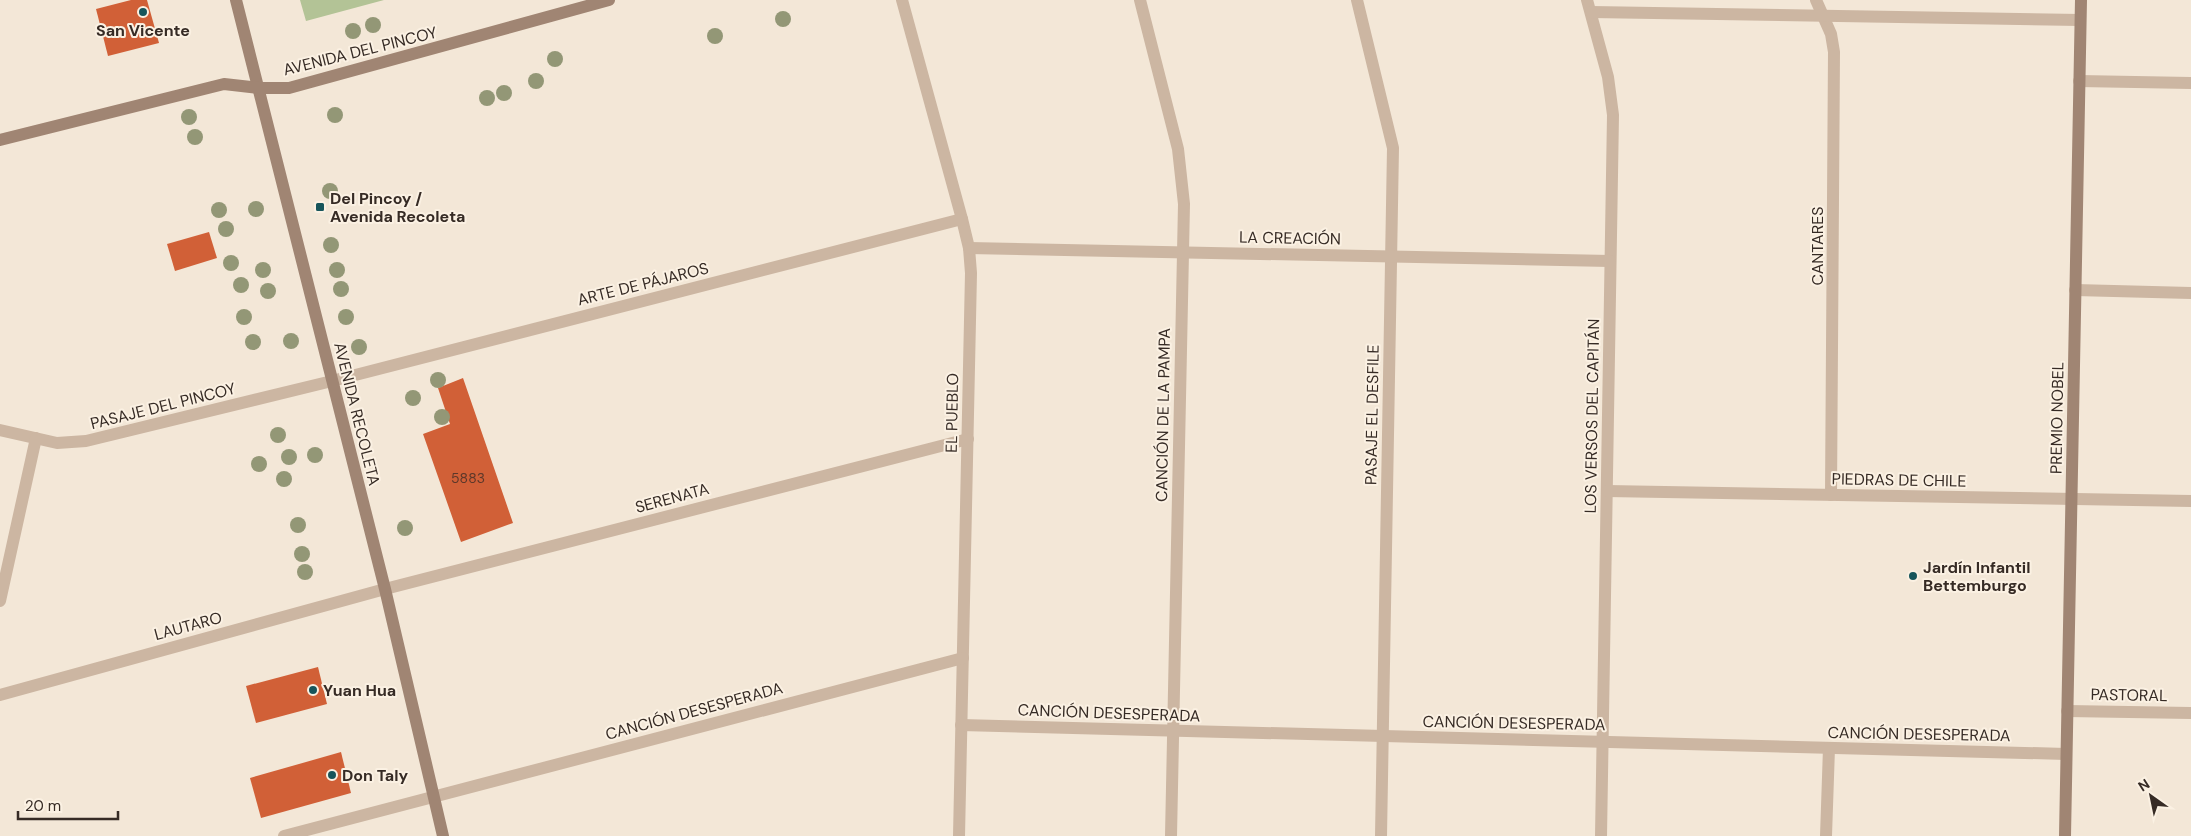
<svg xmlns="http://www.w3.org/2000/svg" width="2191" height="836" viewBox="0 0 2191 836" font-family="'DM Sans',sans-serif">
<rect width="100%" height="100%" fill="#f3e7d7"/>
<!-- green -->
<polygon fill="#b3c396" points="300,0 384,0 306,21"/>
<!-- building -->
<g fill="#d16037">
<polygon points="131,0 147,0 159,43 108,56 96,9"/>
<polygon points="209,232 217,258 175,271 167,244"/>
<polygon points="463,378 513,523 461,542 423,434 450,424 438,388"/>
<polygon points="318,667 327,704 256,723 246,686"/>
<polygon points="341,752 351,793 261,818 250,778"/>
</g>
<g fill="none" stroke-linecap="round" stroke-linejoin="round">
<!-- street -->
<g stroke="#ccb6a2" stroke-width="12">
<polyline points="902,0 962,219 969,248 971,273 959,836"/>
<polyline points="1140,0 1178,149 1184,204 1171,836"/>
<polyline points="1357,0 1393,148 1381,836"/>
<polyline points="1587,0 1608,77 1613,115 1601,836"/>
<polyline points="1816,0 1831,34 1834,52 1831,495"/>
<polyline points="1591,12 2080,20"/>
<polyline points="2079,81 2191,83"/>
<polyline points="969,248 1610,261"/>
<polyline points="2075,290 2191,293"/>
<polyline points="0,430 57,443 86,441 332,381 962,219"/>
<polyline points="1607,491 2191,501"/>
<polyline points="0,601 36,438"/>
<polyline points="0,695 385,589 968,439"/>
<polyline points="2067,711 2191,713"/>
<polyline points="961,725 2066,754"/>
<polyline points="284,836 963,658"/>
<polyline points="1826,836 1829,748"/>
</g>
<!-- secondary -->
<g stroke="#a08573" stroke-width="12">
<polyline points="236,0 385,589 443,836"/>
<polyline points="0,140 224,84 259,88 289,88 609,0"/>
<polyline points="2065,836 2081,0"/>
</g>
</g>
<!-- trees -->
<g fill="#939776">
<circle cx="783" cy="19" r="8"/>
<circle cx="373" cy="25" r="8"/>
<circle cx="353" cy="31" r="8"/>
<circle cx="715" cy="36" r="8"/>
<circle cx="555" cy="59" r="8"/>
<circle cx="536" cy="81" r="8"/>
<circle cx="504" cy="93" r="8"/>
<circle cx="487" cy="98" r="8"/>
<circle cx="335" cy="115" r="8"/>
<circle cx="189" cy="117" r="8"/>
<circle cx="195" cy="137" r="8"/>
<circle cx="330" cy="191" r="8"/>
<circle cx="256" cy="209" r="8"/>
<circle cx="219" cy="210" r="8"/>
<circle cx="226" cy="229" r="8"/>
<circle cx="331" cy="245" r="8"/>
<circle cx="231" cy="263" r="8"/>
<circle cx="263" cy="270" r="8"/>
<circle cx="337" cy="270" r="8"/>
<circle cx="241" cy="285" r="8"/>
<circle cx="341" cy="289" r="8"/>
<circle cx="268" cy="291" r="8"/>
<circle cx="244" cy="317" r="8"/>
<circle cx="346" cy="317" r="8"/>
<circle cx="291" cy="341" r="8"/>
<circle cx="253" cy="342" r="8"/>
<circle cx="359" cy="347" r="8"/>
<circle cx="438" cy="380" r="8"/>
<circle cx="413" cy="398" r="8"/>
<circle cx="442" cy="417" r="8"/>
<circle cx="278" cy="435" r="8"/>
<circle cx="315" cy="455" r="8"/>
<circle cx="289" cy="457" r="8"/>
<circle cx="259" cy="464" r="8"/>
<circle cx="284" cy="479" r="8"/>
<circle cx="298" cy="525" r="8"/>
<circle cx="405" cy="528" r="8"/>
<circle cx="302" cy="554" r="8"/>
<circle cx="305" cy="572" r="8"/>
</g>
<!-- markers -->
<g fill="#17555b" stroke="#fbf1e3" stroke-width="2">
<circle cx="143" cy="12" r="5"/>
<rect x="315" y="202" width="10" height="10" rx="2.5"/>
<circle cx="1913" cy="576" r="5"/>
<circle cx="313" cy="690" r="5"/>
<circle cx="332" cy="775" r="5"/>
</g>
<g text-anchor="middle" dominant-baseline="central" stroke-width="4" stroke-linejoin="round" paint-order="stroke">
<!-- number labels -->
<g font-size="14" fill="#5d382a">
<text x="468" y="478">5883</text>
</g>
<!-- poi labels -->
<g font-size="16" font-weight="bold" fill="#362b25" stroke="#fbf1e3" text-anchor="start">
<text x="143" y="30" text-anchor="middle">San Vicente</text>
<text x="330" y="198">Del Pincoy /<tspan x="330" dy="18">Avenida Recoleta</tspan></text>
<text x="1923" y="567">Jardín Infantil<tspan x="1923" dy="18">Bettemburgo</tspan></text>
<text x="323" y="690">Yuan Hua</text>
<text x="342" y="775">Don Taly</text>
</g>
<!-- street labels -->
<g font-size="16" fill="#362b25" stroke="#fbf1e3">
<text transform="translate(360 51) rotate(-14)">AVENIDA DEL PINCOY</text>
<text transform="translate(1290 238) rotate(1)">LA CREACIÓN</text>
<text transform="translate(1817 246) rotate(-90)">CANTARES</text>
<text transform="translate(643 284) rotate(-14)">ARTE DE PÁJAROS</text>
<text transform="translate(163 406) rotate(-14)">PASAJE DEL PINCOY</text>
<text transform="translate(952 413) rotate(-89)">EL PUEBLO</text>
<text transform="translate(357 414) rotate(76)">AVENIDA RECOLETA</text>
<text transform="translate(1163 415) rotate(-89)">CANCIÓN DE LA PAMPA</text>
<text transform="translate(1372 415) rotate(-89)">PASAJE EL DESFILE</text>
<text transform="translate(1592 416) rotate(-89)">LOS VERSOS DEL CAPITÁN</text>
<text transform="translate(2057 418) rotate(-89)">PREMIO NOBEL</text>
<text transform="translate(1899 480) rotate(1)">PIEDRAS DE CHILE</text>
<text transform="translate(672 498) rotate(-15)">SERENATA</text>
<text transform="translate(188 626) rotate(-15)">LAUTARO</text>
<text transform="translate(2129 695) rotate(1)">PASTORAL</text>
<text transform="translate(694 711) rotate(-15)">CANCIÓN DESESPERADA</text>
<text transform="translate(1109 713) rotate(2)">CANCIÓN DESESPERADA</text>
<text transform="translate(1514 723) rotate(1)">CANCIÓN DESESPERADA</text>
<text transform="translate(1919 734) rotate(1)">CANCIÓN DESESPERADA</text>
</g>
</g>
<!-- north arrow -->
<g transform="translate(2151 796) rotate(327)" stroke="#fbf1e3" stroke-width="4" paint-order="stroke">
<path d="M0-4L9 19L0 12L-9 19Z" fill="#362b25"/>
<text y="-8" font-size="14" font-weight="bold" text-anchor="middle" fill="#362b25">N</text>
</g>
<!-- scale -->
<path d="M18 811v8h100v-8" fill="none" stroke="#362b25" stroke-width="2.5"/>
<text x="25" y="811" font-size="15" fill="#362b25" stroke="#fbf1e3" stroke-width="4" paint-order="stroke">20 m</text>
</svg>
